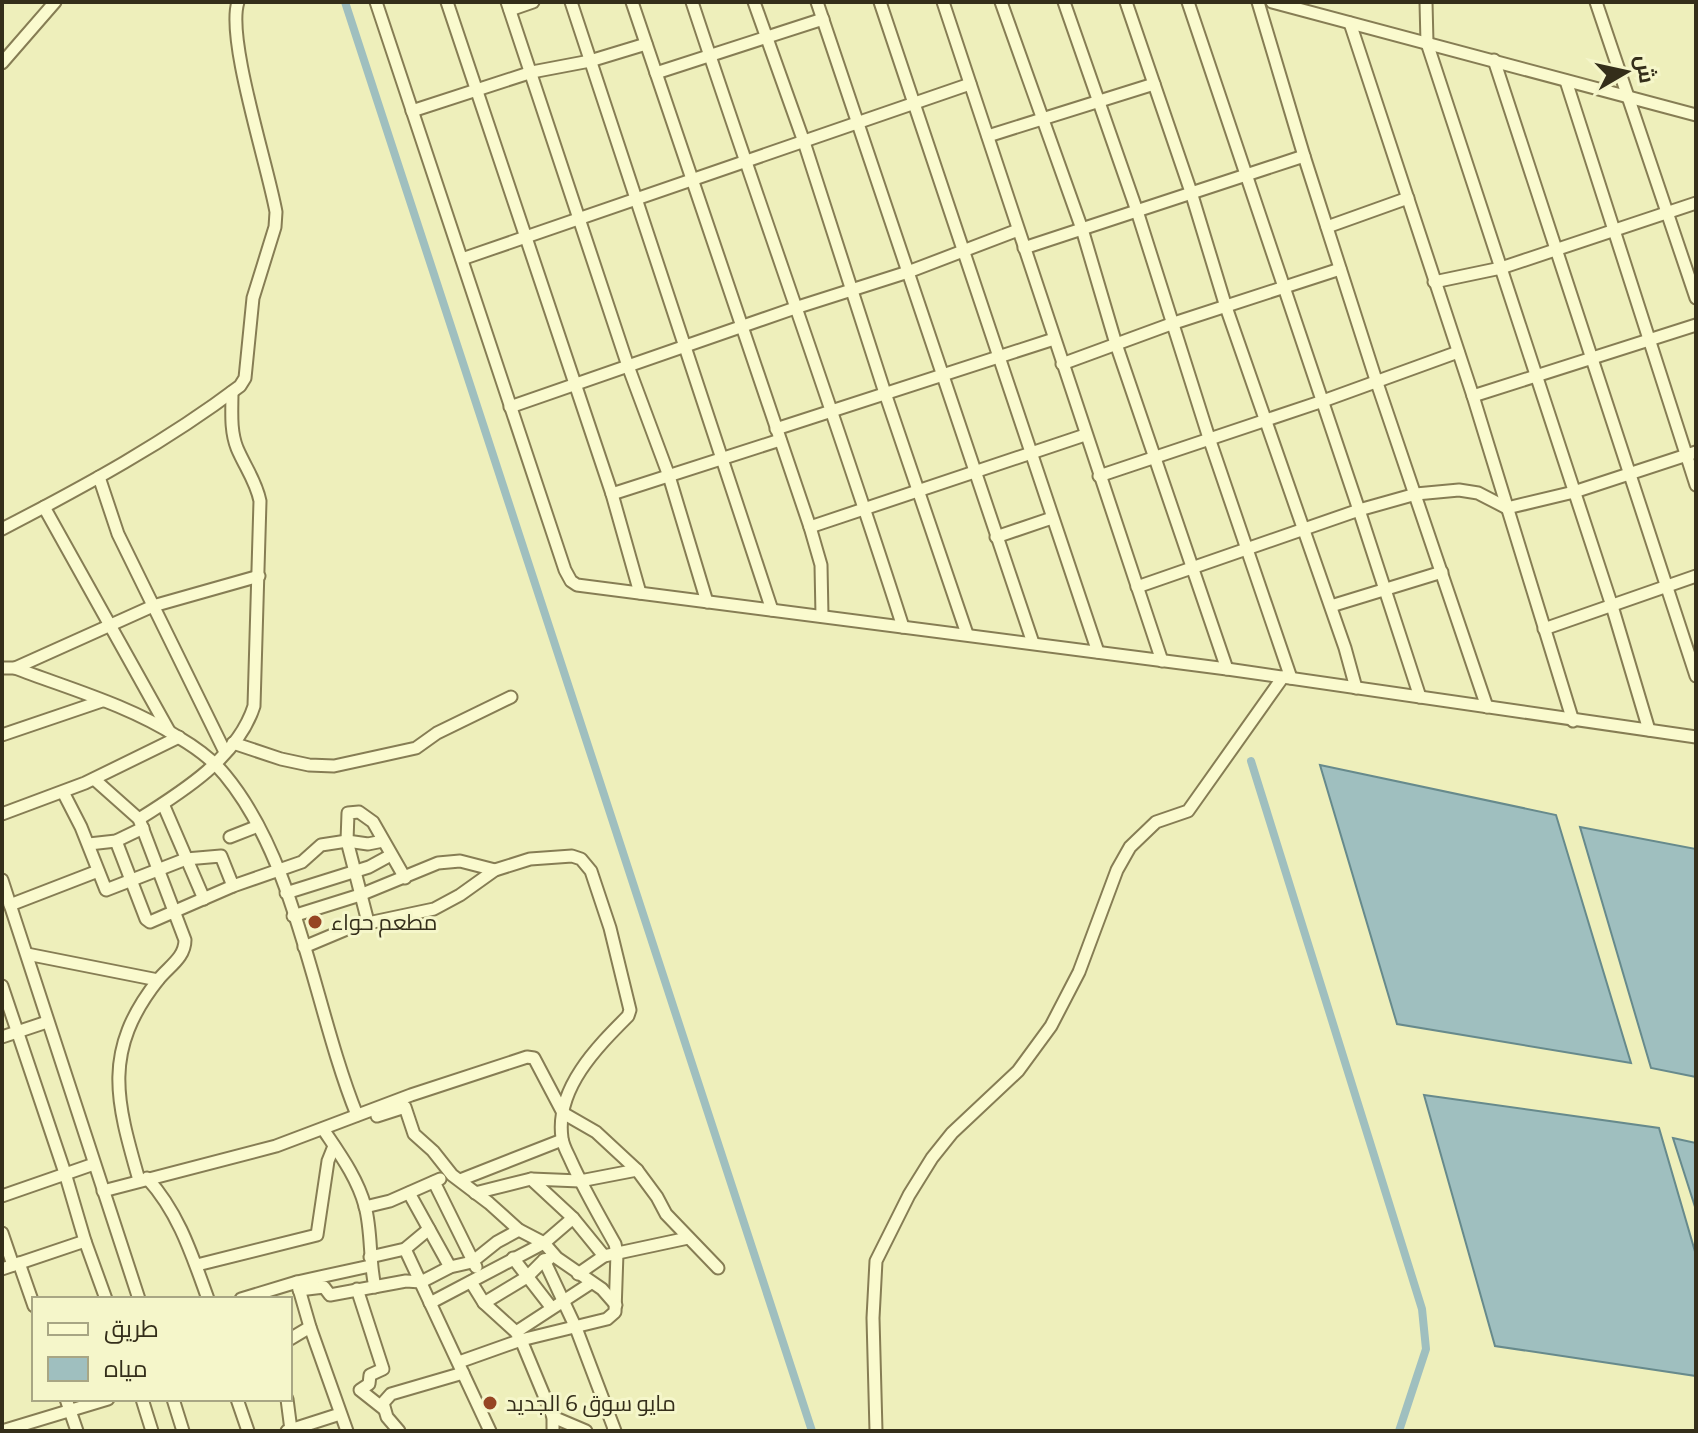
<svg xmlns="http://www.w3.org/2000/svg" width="1698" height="1433" viewBox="0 0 1698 1433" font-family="Bitter,Cairo,serif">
<rect width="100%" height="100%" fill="#eeefbb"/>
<!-- water -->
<g fill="#9fbfbf" stroke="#678a8c" stroke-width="2">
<polygon points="1320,765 1556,815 1631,1063 1397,1024"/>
<polygon points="1580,827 1696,849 1696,1077 1651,1068"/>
<polygon points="1424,1095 1659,1128 1696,1255 1696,1376 1495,1346"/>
<polygon points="1673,1138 1696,1143 1696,1210"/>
</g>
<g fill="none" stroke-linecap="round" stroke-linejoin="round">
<!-- canal -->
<g stroke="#9fbfbf" stroke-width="8">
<polyline points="345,2 812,1431"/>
<polyline points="1251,761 1422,1309 1426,1349 1399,1431"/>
</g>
<!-- minor casing -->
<g stroke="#867d54" stroke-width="15">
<g id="minor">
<polyline points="376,2 565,570 571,581 577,585 1227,669 1696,737"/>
<polyline points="447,2 612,494 640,593"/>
<polyline points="507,2 628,366 669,476 707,602"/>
<polyline points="571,2 772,610"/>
<polyline points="632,2 810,527 821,565 822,616"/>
<path d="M 692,2 C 761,211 836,417 903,627"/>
<polyline points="754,2 804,142 885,393 967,634"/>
<polyline points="817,2 1033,643"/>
<polyline points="880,2 1098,652"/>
<polyline points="943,2 1162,661"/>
<polyline points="1001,2 1082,229 1116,344 1227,669"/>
<polyline points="1064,2 1137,211 1209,438 1291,678"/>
<polyline points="1126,2 1191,192 1226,307 1345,648 1356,688"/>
<polyline points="1188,2 1359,510 1420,697"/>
<polyline points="1258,2 1304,156 1376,380 1487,707"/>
<polyline points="1272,2 1696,115"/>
<polyline points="1426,2 1427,43 1612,606 1649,730"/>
<polyline points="1596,2 1696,298"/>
<polyline points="510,10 533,2"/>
<polyline points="1350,23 1473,396 1573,721"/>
<polyline points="1494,60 1696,676"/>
<polyline points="2,63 55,2"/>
<polyline points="656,73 823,19"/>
<polyline points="1566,81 1696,485"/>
<polyline points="412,111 532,72 590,61 646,44"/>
<polyline points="988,136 1154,84"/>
<polyline points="1327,227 1408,198"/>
<polyline points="1024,248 1304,156"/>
<polyline points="462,259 970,84"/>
<polyline points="1434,282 1501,268 1696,203"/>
<polyline points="1062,364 1171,324 1340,269"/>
<polyline points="1473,396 1696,325"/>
<polyline points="510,407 795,308 908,272 1018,230"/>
<polyline points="776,429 1054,339"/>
<polyline points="1099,476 1323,401 1458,352"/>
<polyline points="99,477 118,534 225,752"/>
<polyline points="612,494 780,440"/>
<polyline points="44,507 169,731"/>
<polyline points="810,527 1085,435"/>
<path d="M 2,529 C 85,486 166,442 240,386 L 245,378 L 253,298 L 275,227 L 276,212 C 268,166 226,39 238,2"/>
<polyline points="996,537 1052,518"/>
<polyline points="1137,587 1359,510 1416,494 1459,490 1478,493 1507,508 1574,492 1696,452"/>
<polyline points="1331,606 1442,572"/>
<polyline points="1544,629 1696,576"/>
<path d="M 2,668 L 15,668 C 70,689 128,705 178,737 C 195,747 213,760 225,775 C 298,863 314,1009 357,1115"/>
<polyline points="15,668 153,606 259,576"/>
<polyline points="2,735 102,701"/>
<polyline points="233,743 281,759 309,765 334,766 416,748 437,733 511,697"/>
<path d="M 94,779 L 139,819 L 185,940 C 185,958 168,967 158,980 C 102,1051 116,1100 139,1180"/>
<polyline points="63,792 81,827 106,890 186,859 221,856 233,886"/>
<polyline points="163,804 204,899"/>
<polyline points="2,814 85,783 179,737"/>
<path d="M 139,819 C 182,792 238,757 254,706 L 260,501 C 256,481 245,467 237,448 C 230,430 232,411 232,392"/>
<polyline points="230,837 258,826"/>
<polyline points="116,841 146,919 150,922 233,886 302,862 321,845 347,841 368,844 383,841"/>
<polyline points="89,844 116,841 143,828"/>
<polyline points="2,880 139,1299"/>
<polyline points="286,893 369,867 391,855"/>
<polyline points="10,905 98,871"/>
<polyline points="293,916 360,895 438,863 460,861 495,870"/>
<polyline points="368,922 347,841 348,813 359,812 373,822 405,878"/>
<path d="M 304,947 L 354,926 L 434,909 L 460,895 L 495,870 L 530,859 L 572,856 L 581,859 L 591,871 L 610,928 L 630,1010 L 628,1016 C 597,1047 555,1089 562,1138 C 563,1146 568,1154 571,1161 C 584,1190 600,1217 615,1244 L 617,1253 L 615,1312 L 607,1319 L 521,1340 L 459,1362"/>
<polyline points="27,954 158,980"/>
<polyline points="2,986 65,1173 85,1241 106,1299"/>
<polyline points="2,1037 47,1022"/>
<polyline points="377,1116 405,1107 414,1134 433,1151 452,1175 489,1203 519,1230 544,1243 557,1258 602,1289 616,1305"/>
<path d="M 323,1129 C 339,1153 357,1177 365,1206 C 372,1232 369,1261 375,1287"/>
<path d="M 147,1178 C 179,1213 192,1255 208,1299"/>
<polyline points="531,1179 573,1218 604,1256"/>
<polyline points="460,1180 562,1140"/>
<polyline points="434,1182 476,1267"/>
<polyline points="103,1191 276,1146 411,1095 527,1057 534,1058 563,1113 596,1132 637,1170 657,1197 666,1214 718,1268"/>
<polyline points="409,1193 450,1267"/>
<polyline points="475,1193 531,1179 580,1181 637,1170"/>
<polyline points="2,1196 94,1164"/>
<polyline points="365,1207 390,1201 440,1179"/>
<polyline points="2,1233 13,1265"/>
<polyline points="405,1249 490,1431"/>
<polyline points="370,1257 405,1249 429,1229"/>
<polyline points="513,1258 551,1307"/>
<polyline points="544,1260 576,1328 615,1431 613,1431"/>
<polyline points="19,1263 34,1306"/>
<polyline points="197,1265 317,1235 328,1161 334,1146"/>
<polyline points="2,1269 85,1241"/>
<polyline points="578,1274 604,1256 688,1238"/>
<polyline points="297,1282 310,1327 347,1431"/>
<polyline points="471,1282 484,1303 516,1332 521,1340 553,1417 553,1431"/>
<polyline points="357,1289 383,1369 370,1375 369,1384 360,1390 384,1409"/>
<polyline points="299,1290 324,1287 330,1295 406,1281 421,1282 450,1267 472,1262 497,1242 519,1230"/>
<polyline points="241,1299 297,1282 370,1266"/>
<polyline points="430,1303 544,1243 573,1218"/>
<polyline points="484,1303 527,1277 544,1260 549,1259"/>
<polyline points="516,1332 591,1283"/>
<polyline points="290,1339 310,1327"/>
<polyline points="66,1399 77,1431"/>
<polyline points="142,1399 152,1431"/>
<polyline points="173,1399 183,1431"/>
<polyline points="237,1399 248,1431"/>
<polyline points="287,1399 291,1430"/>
<polyline points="553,1417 586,1431"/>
<polyline points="2,1431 108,1399"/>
<polyline points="287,1431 340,1414"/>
<polyline points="399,1431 387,1417 383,1403 391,1394 463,1373"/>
<polyline points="876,1431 873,1318 876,1261 909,1195 932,1158 952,1133 1018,1071 1051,1026 1079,972 1117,870 1130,847 1156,822 1188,811 1283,677"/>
</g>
</g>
<!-- minor -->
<use href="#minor" stroke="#faface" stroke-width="11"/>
</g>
<!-- markers -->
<g fill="#964523" stroke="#f5f6ca" stroke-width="3">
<circle cx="315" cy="922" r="8"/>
<circle cx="490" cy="1403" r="8"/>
</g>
<g text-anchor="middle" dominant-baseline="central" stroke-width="6" stroke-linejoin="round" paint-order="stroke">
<!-- poi labels -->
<g font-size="22" fill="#342e1a" stroke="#f5f6ca" text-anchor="start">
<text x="331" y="922">مطعم حواء</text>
<text x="506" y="1403">مايو سوق 6 الجديد</text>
</g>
</g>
<!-- border -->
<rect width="1698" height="1433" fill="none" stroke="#342e1a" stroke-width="8"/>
<!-- legend -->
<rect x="32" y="1297" width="260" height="104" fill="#f5f6ca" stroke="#a8a684" stroke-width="2"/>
<rect x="48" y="1323" width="40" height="12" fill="#faface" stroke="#a8a684" stroke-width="2"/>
<text x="104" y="1337" font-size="24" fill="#342e1a">طريق</text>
<rect x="48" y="1357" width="40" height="24" fill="#9fbfbf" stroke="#a8a684" stroke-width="2"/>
<text x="104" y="1377" font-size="24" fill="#342e1a">مياه</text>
<!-- north arrow -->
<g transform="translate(1626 72) rotate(81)" stroke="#f5f6ca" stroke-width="6" paint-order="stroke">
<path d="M0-6L14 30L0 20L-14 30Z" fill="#342e1a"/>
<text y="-12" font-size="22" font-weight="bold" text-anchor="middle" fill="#342e1a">ش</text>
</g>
</svg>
